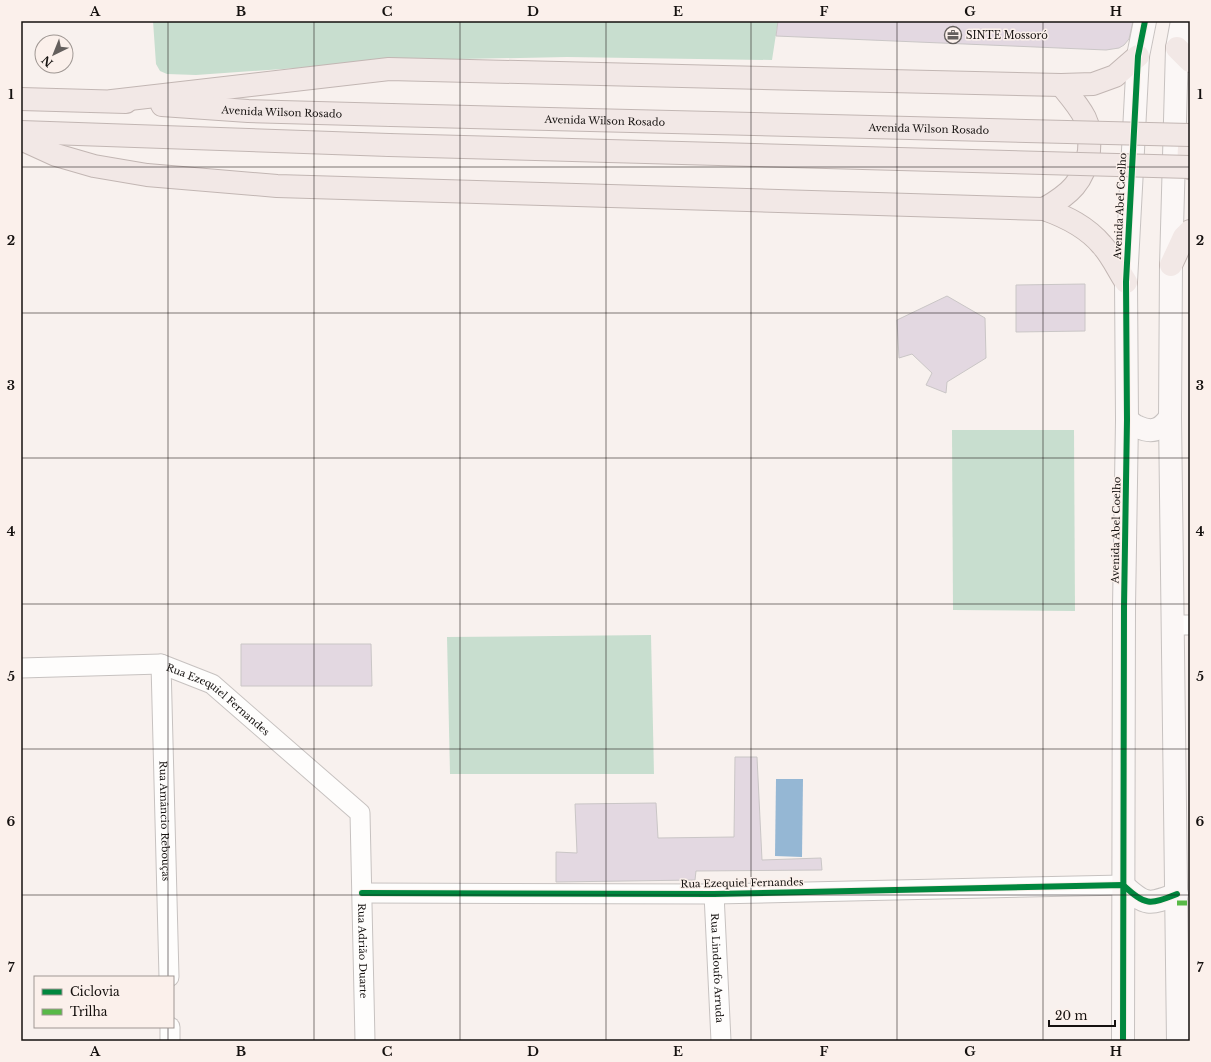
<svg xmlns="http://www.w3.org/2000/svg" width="1211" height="1062" viewBox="0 0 1211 1062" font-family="'Libre Baskerville',serif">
<rect width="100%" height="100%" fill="#f8f1ee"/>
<!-- green -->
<g fill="#c8decf">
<polygon points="153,21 778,21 772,60 567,57 411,60 196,75 167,74 160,71 156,64"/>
<polygon points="952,430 1074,430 1075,611 953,610"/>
<polygon points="651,635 654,774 450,774 447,637"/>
</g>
<!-- water -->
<polygon fill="#95b7d4" points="776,779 803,779 802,857 775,856"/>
<!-- building -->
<g fill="#e3d8e1" stroke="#cac6c6">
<polygon points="778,21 1133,21 1129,39 1124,45 1119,48 1106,50 776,36"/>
<polygon points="1085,284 1085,331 1016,332 1016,285"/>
<polygon points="947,296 985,318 986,358 947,382 946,393 926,385 932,373 912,354 899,358 897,320"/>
<polygon points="241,644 371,644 372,686 241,686"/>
<polygon points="735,757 757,757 762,860 821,858 822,870 696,871 695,880 556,882 556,852 577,853 575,804 656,803 658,838 734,837"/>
</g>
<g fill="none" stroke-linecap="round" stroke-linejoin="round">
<!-- street casing -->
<g stroke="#c7c2c0" stroke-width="21">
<g id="street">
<polyline points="1172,625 1190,625"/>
<path id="s1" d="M 161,664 L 169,977"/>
<path id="s2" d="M 21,668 L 161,664 L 212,684 L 360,813 L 365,1041"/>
<polyline points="362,893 714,894 1123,885"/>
<path id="s3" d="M 714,894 L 721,1041"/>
<polyline points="170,1027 170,1041"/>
</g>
</g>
<!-- secondary casing -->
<g stroke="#c7c2c0" stroke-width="24">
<g id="secondary">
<path d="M 1127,420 C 1131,422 1134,426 1138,427 C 1153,434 1162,429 1170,417"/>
<path d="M 1123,885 C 1146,906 1149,905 1177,894"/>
<polyline points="1123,1041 1124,607 1127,420 1126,282 1138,56 1145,21"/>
<polyline points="1178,1041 1170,417 1171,265 1177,48 1182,21"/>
</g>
</g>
<!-- highway casing -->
<g stroke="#c2b6b3" stroke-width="24">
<g id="highway">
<polyline points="1177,48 1190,61"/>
<polyline points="21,99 126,102"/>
<polyline points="112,101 389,69 1061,85 1093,84 1115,76 1138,56"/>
<path id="s4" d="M 162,105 L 248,111 L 391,115"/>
<polyline points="21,132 389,145"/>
<path d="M 1190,138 C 1189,148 1187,159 1190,168"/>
<path d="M 21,139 L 56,155 L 94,166 L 147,175 L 277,186 L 1044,209 C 1067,217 1087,227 1102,245 C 1112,256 1118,270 1126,282"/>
<path d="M 1044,209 C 1070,194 1084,182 1089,151 C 1090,140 1090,128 1085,118 C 1079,106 1070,96 1061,85"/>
<polyline points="1171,265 1184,237 1190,231"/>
</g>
</g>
<!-- street -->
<use href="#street" stroke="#fefdfc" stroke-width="19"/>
<!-- secondary -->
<use href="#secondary" stroke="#fbf7f6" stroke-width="22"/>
<!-- highway -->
<use href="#highway" stroke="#f2e8e6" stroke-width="22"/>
<!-- highway-bridge casing -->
<g stroke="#c2b6b3" stroke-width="24" stroke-linecap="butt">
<g id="highway-bridge">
<path id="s5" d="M 391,115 L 1190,135"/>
<polyline points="389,145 1190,167"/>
</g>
</g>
<!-- highway-bridge -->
<use href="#highway-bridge" stroke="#f2e8e6" stroke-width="22"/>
<!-- quiet -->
<polyline stroke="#58b947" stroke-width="5" stroke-dasharray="10 5" stroke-linecap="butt" points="1177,903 1190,903"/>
<!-- cycleway casing -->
<g stroke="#fbf0eb" stroke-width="8">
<g id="cycleway">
<path d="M 362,893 L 714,894 L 1123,885 C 1146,906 1149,905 1177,894"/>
<polyline points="1123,1041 1124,607 1127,420 1126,282 1138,56 1145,21"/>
</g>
</g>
<!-- cycleway -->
<use href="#cycleway" stroke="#00873e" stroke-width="6"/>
</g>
<!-- grid -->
<path fill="none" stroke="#15110f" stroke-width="1" stroke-opacity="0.55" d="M 168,21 L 168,977M 314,21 L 314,1041M 460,21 L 460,1041M 606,21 L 606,1041M 751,21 L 751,1041M 897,21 L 897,1041M 1043,21 L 1043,1041M 21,167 L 1190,167M 21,313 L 1190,313M 21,458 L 1190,458M 21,604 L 1190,604M 21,749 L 1190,749M 21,895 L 1190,895M 168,1027 L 168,1041"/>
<!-- icons -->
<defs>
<g id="office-ring" transform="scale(0.9)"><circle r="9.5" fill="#fbf0eb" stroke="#645f5d" stroke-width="1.5"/><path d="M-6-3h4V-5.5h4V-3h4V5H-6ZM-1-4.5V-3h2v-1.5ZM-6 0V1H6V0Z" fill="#645f5d"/></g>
</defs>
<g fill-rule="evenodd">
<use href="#office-ring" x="953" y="35"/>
</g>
<g text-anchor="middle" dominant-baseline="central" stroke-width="3" stroke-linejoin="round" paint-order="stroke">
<!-- poi labels -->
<g font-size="10" fill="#15110f" stroke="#fbf0eb" text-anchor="start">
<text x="966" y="35">SINTE Mossoró</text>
</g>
<!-- street labels -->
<g font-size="10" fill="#15110f" stroke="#fbf0eb">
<text stroke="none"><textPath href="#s4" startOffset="120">Avenida Wilson Rosado</textPath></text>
<text stroke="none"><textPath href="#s5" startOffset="214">Avenida Wilson Rosado</textPath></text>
<text stroke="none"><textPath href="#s5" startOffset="538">Avenida Wilson Rosado</textPath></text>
<text transform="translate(1120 206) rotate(-87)">Avenida Abel Coelho</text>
<text transform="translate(1116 530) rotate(-89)">Avenida Abel Coelho</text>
<text stroke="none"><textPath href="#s2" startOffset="208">Rua Ezequiel Fernandes</textPath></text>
<text stroke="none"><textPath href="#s1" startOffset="157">Rua Amâncio Rebouças</textPath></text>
<text transform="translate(742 883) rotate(-1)">Rua Ezequiel Fernandes</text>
<text stroke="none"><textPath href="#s2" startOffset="529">Rua Adrião Duarte</textPath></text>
<text stroke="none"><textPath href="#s3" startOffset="74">Rua Lindoufo Arruda</textPath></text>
</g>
</g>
<!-- border -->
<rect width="1211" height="1062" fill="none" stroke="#fbf0eb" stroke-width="44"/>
<!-- legend -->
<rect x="34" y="976" width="140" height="52" fill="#fbf0eb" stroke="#9f9793"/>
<rect x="42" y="989" width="20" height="6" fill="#00873e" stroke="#9f9793"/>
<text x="70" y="996" font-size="12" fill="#15110f">Ciclovia</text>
<rect x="42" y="1009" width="20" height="6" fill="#58b947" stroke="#9f9793"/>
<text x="70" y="1016" font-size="12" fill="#15110f">Trilha</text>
<!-- north arrow -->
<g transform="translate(54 54) rotate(223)"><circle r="19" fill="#fbf0eb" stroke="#9f9793"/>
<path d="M0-3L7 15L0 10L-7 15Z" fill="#645f5d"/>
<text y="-6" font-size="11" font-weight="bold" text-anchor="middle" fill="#15110f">N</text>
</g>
<!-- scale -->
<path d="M1049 1020v6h66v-6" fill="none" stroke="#15110f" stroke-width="2"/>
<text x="1055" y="1020" font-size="12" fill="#15110f" stroke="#fbf0eb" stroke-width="3" paint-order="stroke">20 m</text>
<rect x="22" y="22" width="1167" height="1018" fill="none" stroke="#15110f" stroke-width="1.5"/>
<g font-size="13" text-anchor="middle" font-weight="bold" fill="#15110f">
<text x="95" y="16">A</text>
<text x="241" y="16">B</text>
<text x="387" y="16">C</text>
<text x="533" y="16">D</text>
<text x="678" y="16">E</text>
<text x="824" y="16">F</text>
<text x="970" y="16">G</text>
<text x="1116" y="16">H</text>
<text x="11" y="99">1</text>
<text x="1200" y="99">1</text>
<text x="11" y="245">2</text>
<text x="1200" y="245">2</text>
<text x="11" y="390">3</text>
<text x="1200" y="390">3</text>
<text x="11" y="536">4</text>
<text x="1200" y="536">4</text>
<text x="11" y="681">5</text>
<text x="1200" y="681">5</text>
<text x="11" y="826">6</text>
<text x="1200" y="826">6</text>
<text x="11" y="972">7</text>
<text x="1200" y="972">7</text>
<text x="95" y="1056">A</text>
<text x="241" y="1056">B</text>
<text x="387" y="1056">C</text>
<text x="533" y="1056">D</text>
<text x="678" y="1056">E</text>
<text x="824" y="1056">F</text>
<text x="970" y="1056">G</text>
<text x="1116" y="1056">H</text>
</g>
</svg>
